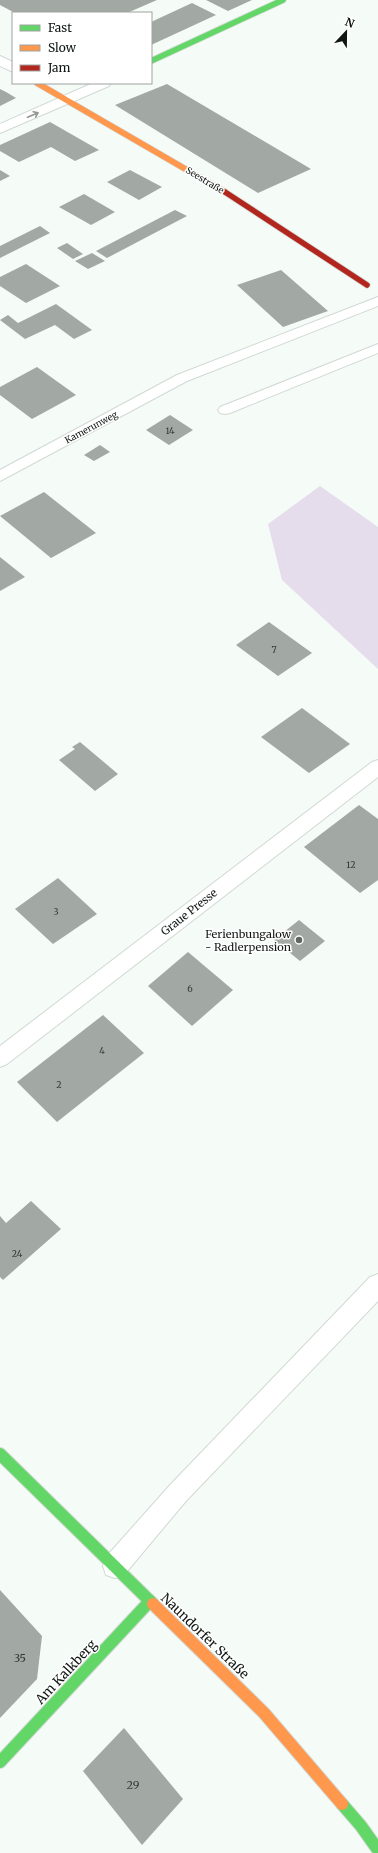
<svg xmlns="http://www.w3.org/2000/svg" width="378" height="1853" viewBox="0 0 378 1853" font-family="Merriweather,serif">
<rect width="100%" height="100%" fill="#f5fcf8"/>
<!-- green -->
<polygon fill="#e6ddec" points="320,486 378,527 378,669 282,580 268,524"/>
<!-- building -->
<g fill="#a2a8a4">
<polygon points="0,0 157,0 127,13 15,13 0,5"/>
<polygon points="206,0 252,0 228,11"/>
<polygon points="192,3 216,15 151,45 151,22"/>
<polygon points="167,84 311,169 258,193 115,105"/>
<polygon points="0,89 6,92 16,98 0,106"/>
<polygon points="50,122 99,150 75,161 51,147 19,162 0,151 0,145"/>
<polygon points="0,170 10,176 0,181"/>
<polygon points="130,170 162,187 139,200 107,182"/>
<polygon points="84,194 115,212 91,225 59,207"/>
<polygon points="175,210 187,216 107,258 96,251"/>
<polygon points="40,226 50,233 0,258 0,246"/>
<polygon points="67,243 83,254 73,259 57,248"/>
<polygon points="92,253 105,261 88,269 75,261"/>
<polygon points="26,264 60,286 26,303 0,286 0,277"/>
<polygon points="281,270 328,311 283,327 237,285"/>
<polygon points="56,304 92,330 74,339 55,325 25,339 0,320 8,315 18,323"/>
<polygon points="37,367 76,395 32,419 0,395 0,387"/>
<polygon points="170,415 193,430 169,445 146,430"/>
<polygon points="100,445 110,452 94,461 84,455"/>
<polygon points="44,492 96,533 51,558 0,516"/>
<polygon points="0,557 25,577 0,591"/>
<polygon points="269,622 312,653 278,676 236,645"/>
<polygon points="302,708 350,744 309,773 261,737"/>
<polygon points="80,742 118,774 95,791 59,760 75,749 72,747"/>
<polygon points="359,805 378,819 378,880 360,893 304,847"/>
<polygon points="58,878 97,914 53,944 15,909"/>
<polygon points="299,920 325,941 300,961 274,940"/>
<polygon points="188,952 233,990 192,1026 148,986"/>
<polygon points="103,1015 144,1053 57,1122 17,1082"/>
<polygon points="31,1201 61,1229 3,1280 0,1277 0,1216 6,1223"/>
<polygon points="0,1590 42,1636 37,1679 0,1718"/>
<polygon points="124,1728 183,1799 142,1845 83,1771"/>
</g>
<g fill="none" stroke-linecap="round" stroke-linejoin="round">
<!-- lane casing -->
<g stroke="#d2d9d4" stroke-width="2">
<g id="lane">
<polygon points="378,297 378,306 187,381 0,481 0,470 177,375"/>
<polygon points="378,344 378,353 230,413 225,414 220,413 218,410 220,407"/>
<polygon points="378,760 378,777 7,1064 0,1067 0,1046 372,762"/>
<polygon points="378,1274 378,1301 186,1501 124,1575 115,1578 106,1575 103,1566 106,1557 170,1485 370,1277"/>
</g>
</g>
<!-- street casing -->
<g stroke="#d2d9d4" stroke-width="2">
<g id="street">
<polygon points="0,56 13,62 13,72 0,66"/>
<polygon points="93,83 111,83 109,86 0,133 0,124"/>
</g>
</g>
<!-- fast-far1 casing -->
<g stroke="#d2d9d4" stroke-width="7">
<polyline id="fast-far1" points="151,61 283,0"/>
</g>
<!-- fast casing -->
<g stroke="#d2d9d4" stroke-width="14">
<g id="fast">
<polyline points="0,1454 153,1604"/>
<polyline points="0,1762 150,1601"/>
<polyline points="342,1804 361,1826 378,1850"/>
</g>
</g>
<!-- slow-far1 casing -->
<g stroke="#d2d9d4" stroke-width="7">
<polyline id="slow-far1" points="37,83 225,192"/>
</g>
<!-- slow casing -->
<g stroke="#d2d9d4" stroke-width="14">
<polyline id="slow" points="153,1604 264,1713 342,1804"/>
</g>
<!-- jam casing -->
<g stroke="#d2d9d4" stroke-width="7">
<polyline id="jam" points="225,192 367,285"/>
</g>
<!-- lane -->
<use href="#lane" fill="#fefffe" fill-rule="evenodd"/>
<!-- street -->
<use href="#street" fill="#fefffe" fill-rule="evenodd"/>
<!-- fast-far1 -->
<use href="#fast-far1" stroke="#63d668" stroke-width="5.5"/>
<!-- fast -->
<use href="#fast" stroke="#63d668" stroke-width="12"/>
<!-- slow-far1 -->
<use href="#slow-far1" stroke="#ff974d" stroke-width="5.5"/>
<!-- slow -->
<use href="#slow" stroke="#ff974d" stroke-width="12"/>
<!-- jam -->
<use href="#jam" stroke="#b3261e" stroke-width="5.5"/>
</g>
<!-- one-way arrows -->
<defs><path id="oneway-shaft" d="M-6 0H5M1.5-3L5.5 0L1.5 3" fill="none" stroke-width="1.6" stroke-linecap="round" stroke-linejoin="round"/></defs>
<use stroke="#939794" href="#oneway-shaft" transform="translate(33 115) rotate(-23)"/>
<!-- markers -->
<circle fill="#606763" stroke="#fff" stroke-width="1.5" cx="299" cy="940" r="4"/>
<g text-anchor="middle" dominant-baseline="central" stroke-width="3" stroke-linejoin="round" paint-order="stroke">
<!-- far-street labels -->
<g font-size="9" fill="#101713" stroke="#fff">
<text transform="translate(205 180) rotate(31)">Seestraße</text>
<text transform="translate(91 427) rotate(-28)">Kamerunweg</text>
</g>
<!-- number labels -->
<g font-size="9" fill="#343b37">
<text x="170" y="430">14</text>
<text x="274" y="649">7</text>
<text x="351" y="864">12</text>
<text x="56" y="911">3</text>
<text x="190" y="988">6</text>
<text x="102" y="1050">4</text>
<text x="59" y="1084">2</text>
<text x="17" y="1253">24</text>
</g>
<!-- street labels -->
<g font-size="11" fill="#101713" stroke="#fff">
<text transform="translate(189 912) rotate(-38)">Graue Presse</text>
</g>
<!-- poi labels -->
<g font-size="11" fill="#101713" stroke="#fff" text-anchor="end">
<text x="291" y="934">Ferienbungalow<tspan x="291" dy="13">- Radlerpension</tspan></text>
</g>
<!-- near-number labels -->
<g font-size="11" fill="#343b37">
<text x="20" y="1658">35</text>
<text x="133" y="1785">29</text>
</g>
<!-- near-street labels -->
<g font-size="13" fill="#101713" stroke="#fff">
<text transform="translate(205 1636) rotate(44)">Naundorfer Straße</text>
<text transform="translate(66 1672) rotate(-47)">Am Kalkberg</text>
</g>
</g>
<!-- legend -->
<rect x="12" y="12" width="140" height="72" fill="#ffffff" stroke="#9fa2a1"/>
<rect x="20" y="25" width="20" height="6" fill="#63d668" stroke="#9fa2a1"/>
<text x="48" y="32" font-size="12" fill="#101713">Fast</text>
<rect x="20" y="45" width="20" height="6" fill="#ff974d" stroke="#9fa2a1"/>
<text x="48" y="52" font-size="12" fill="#101713">Slow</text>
<rect x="20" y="65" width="20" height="6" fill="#b3261e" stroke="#9fa2a1"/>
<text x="48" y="72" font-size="12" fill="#101713">Jam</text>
<!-- north arrow -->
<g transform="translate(346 32) rotate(22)" stroke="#ffffff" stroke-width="3" paint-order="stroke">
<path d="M0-3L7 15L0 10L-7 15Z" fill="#101713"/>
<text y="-6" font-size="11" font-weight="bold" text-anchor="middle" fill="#101713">N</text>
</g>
</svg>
